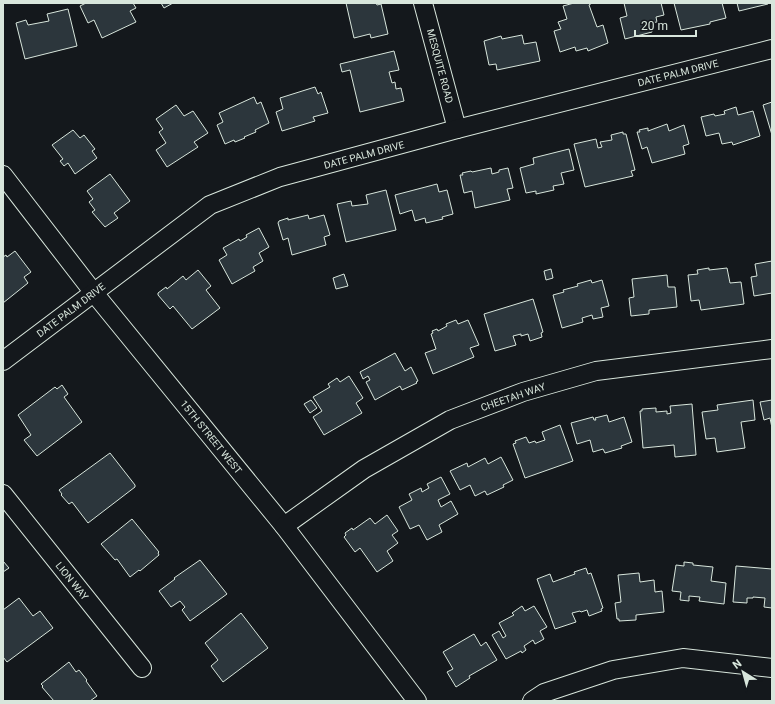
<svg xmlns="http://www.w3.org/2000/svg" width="775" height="704" viewBox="0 0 775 704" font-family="Roboto,sans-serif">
<rect width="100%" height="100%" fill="#14181c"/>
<!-- building -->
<g fill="#2c363c" stroke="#d8e6dc">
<polygon points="86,3 133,3 136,8 130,11 136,22 102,38 94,20 88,23 80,6"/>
<polygon points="161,3 173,3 164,8"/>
<polygon points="346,3 376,3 377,5 381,4 388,34 371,38 370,34 354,38"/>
<polygon points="574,3 592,3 589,5 597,27 603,25 608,43 588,51 587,48 576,51 575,47 560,52 554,31 561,29 558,22 567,19 563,6"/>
<polygon points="624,3 661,3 664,15 656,17 657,22 650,23 652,32 625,39 620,18 627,16"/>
<polygon points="674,3 722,3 726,18 710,22 710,24 681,30"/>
<polygon points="737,3 767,3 768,4 739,11"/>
<polygon points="68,9 77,46 25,59 16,23 26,20 28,25 49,21 47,14"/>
<polygon points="522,35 524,44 536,42 540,61 497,70 496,64 489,65 484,41 501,36 502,39"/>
<polygon points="394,51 399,70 389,72 392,83 395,82 396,89 401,88 404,101 360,112 350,70 342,72 340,64"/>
<polygon points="315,87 318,94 321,92 328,113 313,117 315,121 282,131 276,112 283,109 280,98"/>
<polygon points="254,97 257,104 261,102 269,123 255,130 256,132 244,137 245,138 235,142 234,140 225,144 217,125 223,122 219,113"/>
<polygon points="772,102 772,135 763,105"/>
<polygon points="176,105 184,116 193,111 208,133 194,142 198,147 167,167 156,150 166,143 159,132 163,129 156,119"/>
<polygon points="736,107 738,115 753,111 760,136 733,145 732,142 722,144 719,133 706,136 701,117 714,114 715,116 725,114 724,111"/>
<polygon points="667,124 669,131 684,125 689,144 683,146 685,154 652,163 647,147 642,149 637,132 640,132 639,130 648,128 648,131"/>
<polygon points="73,130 80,138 84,135 95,149 92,151 97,158 75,174 68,163 64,166 60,161 63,159 52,145"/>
<polygon points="623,132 623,134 626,134 635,170 631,171 633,176 585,187 574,144 596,139 598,148 602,147 600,142 612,140 611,135"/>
<polygon points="569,149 574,170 561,173 564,184 553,186 554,190 536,194 536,191 526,193 520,168 534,164 533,158"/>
<polygon points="491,168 492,174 499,172 499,170 508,168 513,188 507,189 510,200 475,208 472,191 464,193 460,175 463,175 462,173 471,171 472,172"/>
<polygon points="110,174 130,201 114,213 118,218 105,227 92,212 95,210 89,202 93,199 87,191"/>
<polygon points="437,184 439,192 447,190 453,214 442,217 443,219 426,223 425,218 415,221 412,210 400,214 395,195"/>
<polygon points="386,190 396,230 346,242 337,204 351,201 352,206 368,204 366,195"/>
<polygon points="308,215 309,219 324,215 330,235 324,237 326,245 292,255 288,238 283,240 278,223 279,221 288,218 288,220"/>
<polygon points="259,228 269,247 259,253 263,261 253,267 255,271 232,284 219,260 227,255 223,248 239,239 240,241 247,237 246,235"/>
<polygon points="15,251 31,272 24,277 28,283 3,303 3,257 6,255 7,257"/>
<polygon points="772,261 772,293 754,296 751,277 757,276 755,264"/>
<polygon points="709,268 709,270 727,268 730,283 741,282 744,304 701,310 699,300 691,301 688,275 698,274 697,270"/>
<polygon points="551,269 553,278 546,280 544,271"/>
<polygon points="198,270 211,286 206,290 220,308 192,329 173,306 170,309 158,295 158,293 166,287 167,289 183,276 186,280"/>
<polygon points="344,274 348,286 336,289 333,278"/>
<polygon points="667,275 668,287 675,287 677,307 649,310 649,314 631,316 629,298 634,297 632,279"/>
<polygon points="591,280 592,283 602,280 609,306 601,308 603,317 593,319 592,315 582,318 583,322 562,328 553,295 564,292 563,290 578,286 577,284"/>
<polygon points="533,299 543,332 541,333 542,337 530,341 528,334 521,336 521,334 513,336 516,345 495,351 484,314"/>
<polygon points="456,320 458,324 468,320 479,345 470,348 474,357 433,374 425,353 436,349 431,334 433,333 432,331 437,329 438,331 447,326 446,324"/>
<polygon points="395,353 405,371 411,367 418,381 416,382 417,383 402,390 400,386 375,400 366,382 370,380 368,376 363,379 360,372"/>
<polygon points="349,376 363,398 356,403 362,413 324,435 313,417 322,411 313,397 330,387 328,384 337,378 340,382"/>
<polygon points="62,385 68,394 64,397 82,422 37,456 24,440 31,435 18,415 55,387 57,389"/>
<polygon points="311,400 317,408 310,413 304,404"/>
<polygon points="753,400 755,420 741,422 745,448 717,452 715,438 706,439 702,412 718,410 717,405"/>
<polygon points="772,400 772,428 770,418 764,420 760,402"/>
<polygon points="692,404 696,455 675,457 674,445 643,448 640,411 642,411 642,409 656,408 656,412 667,411 667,414 671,413 670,406"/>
<polygon points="607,415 609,422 624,417 632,442 621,446 622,448 605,453 603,449 593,452 590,440 577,444 571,423 593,417 594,420 596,420 595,418"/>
<polygon points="560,425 573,461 525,478 513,444 516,443 515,441 526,437 529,443 535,441 536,443 545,440 542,432"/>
<polygon points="110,453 135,485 135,487 88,523 72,502 69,504 61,495 62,494 59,490"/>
<polygon points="501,457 513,480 503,485 504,487 487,495 485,491 475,496 470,485 460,490 450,471 467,463 468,467 485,458 488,464"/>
<polygon points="441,477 450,494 438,500 441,507 451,501 458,514 439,525 442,532 427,540 419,525 410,529 399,507 412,500 409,494 421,488 422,492 429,488 427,484"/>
<polygon points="387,515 398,531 392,535 398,543 387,551 393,561 377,572 360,548 355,552 344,537 346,535 345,533 352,528 353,530 370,518 375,524"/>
<polygon points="132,519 159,552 158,553 159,555 140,571 139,570 130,577 117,559 115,560 101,544"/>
<polygon points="200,560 227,594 190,621 182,610 185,607 180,601 171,607 159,591 175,579 174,578"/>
<polygon points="3,561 9,568 3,572"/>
<polygon points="684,562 693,563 693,565 713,567 711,581 726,583 724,604 699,601 700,597 689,596 689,601 680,600 681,592 672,591 676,565 684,566"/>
<polygon points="736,566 772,569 772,608 764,607 765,598 753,597 753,598 747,598 747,603 733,602"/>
<polygon points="586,568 588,574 591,573 603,608 601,609 602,611 589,616 587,610 581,612 580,611 572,613 576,622 555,629 537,579 550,574 553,582 575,574 574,572"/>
<polygon points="639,573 640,582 654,580 655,592 662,591 664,612 636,615 636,620 619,621 619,619 617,619 615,603 621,602 618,575"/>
<polygon points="19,598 33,616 40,611 53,628 7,662 3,657 3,610"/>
<polygon points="522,606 525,611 534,606 547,627 540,631 544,639 535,644 533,640 524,646 526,650 522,653 521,651 506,659 492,635 499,631 503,638 506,636 499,623 514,615 512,613"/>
<polygon points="241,613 268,648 223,682 211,666 218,660 205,643"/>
<polygon points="474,634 481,646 486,642 497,660 469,676 470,678 456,687 447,672 453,669 443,652"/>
<polygon points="69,662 76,672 79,670 87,680 86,681 97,696 90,701 54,701 42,687 43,686 41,684"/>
</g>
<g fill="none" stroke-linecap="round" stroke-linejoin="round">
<!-- street casing -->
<g stroke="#d8e6dc" stroke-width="20">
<g id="street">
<polyline points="423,3 457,129"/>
<polyline points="3,175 94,293 284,526 417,701"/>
<polyline points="3,361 210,205 280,177 457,129 772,49"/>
<polyline points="3,494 142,668"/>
<polyline points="284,526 364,469 450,420 523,392 596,371 772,349"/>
<polyline points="532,701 544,693 613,670 683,658 772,668"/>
</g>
</g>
<!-- street -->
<use href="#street" stroke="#14181c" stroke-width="18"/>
</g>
<g text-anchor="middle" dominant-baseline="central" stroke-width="3" stroke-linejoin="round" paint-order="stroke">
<!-- street labels -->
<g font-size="10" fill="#d8e6dc" stroke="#14181c">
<text transform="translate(440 66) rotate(75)">MESQUITE ROAD</text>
<text transform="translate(678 73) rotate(-14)">DATE PALM DRIVE</text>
<text transform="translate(364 155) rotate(-15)">DATE PALM DRIVE</text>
<text transform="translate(71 310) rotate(-37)">DATE PALM DRIVE</text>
<text transform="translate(513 397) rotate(-19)">CHEETAH WAY</text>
<text transform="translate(211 437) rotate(51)">15TH STREET WEST</text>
<text transform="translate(72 581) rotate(51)">LION WAY</text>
</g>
</g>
<!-- border -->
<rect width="775" height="704" fill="none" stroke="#d8e6dc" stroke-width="8"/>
<!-- north arrow -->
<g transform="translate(743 672) rotate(323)" stroke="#14181c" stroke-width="3" paint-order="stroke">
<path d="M0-3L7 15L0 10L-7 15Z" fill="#d8e6dc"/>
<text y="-6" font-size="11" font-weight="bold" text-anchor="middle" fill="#d8e6dc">N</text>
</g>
<!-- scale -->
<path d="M635 30v6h61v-6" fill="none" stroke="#d8e6dc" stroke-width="2"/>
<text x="641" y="30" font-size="12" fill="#d8e6dc" stroke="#14181c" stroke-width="3" paint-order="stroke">20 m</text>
</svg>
